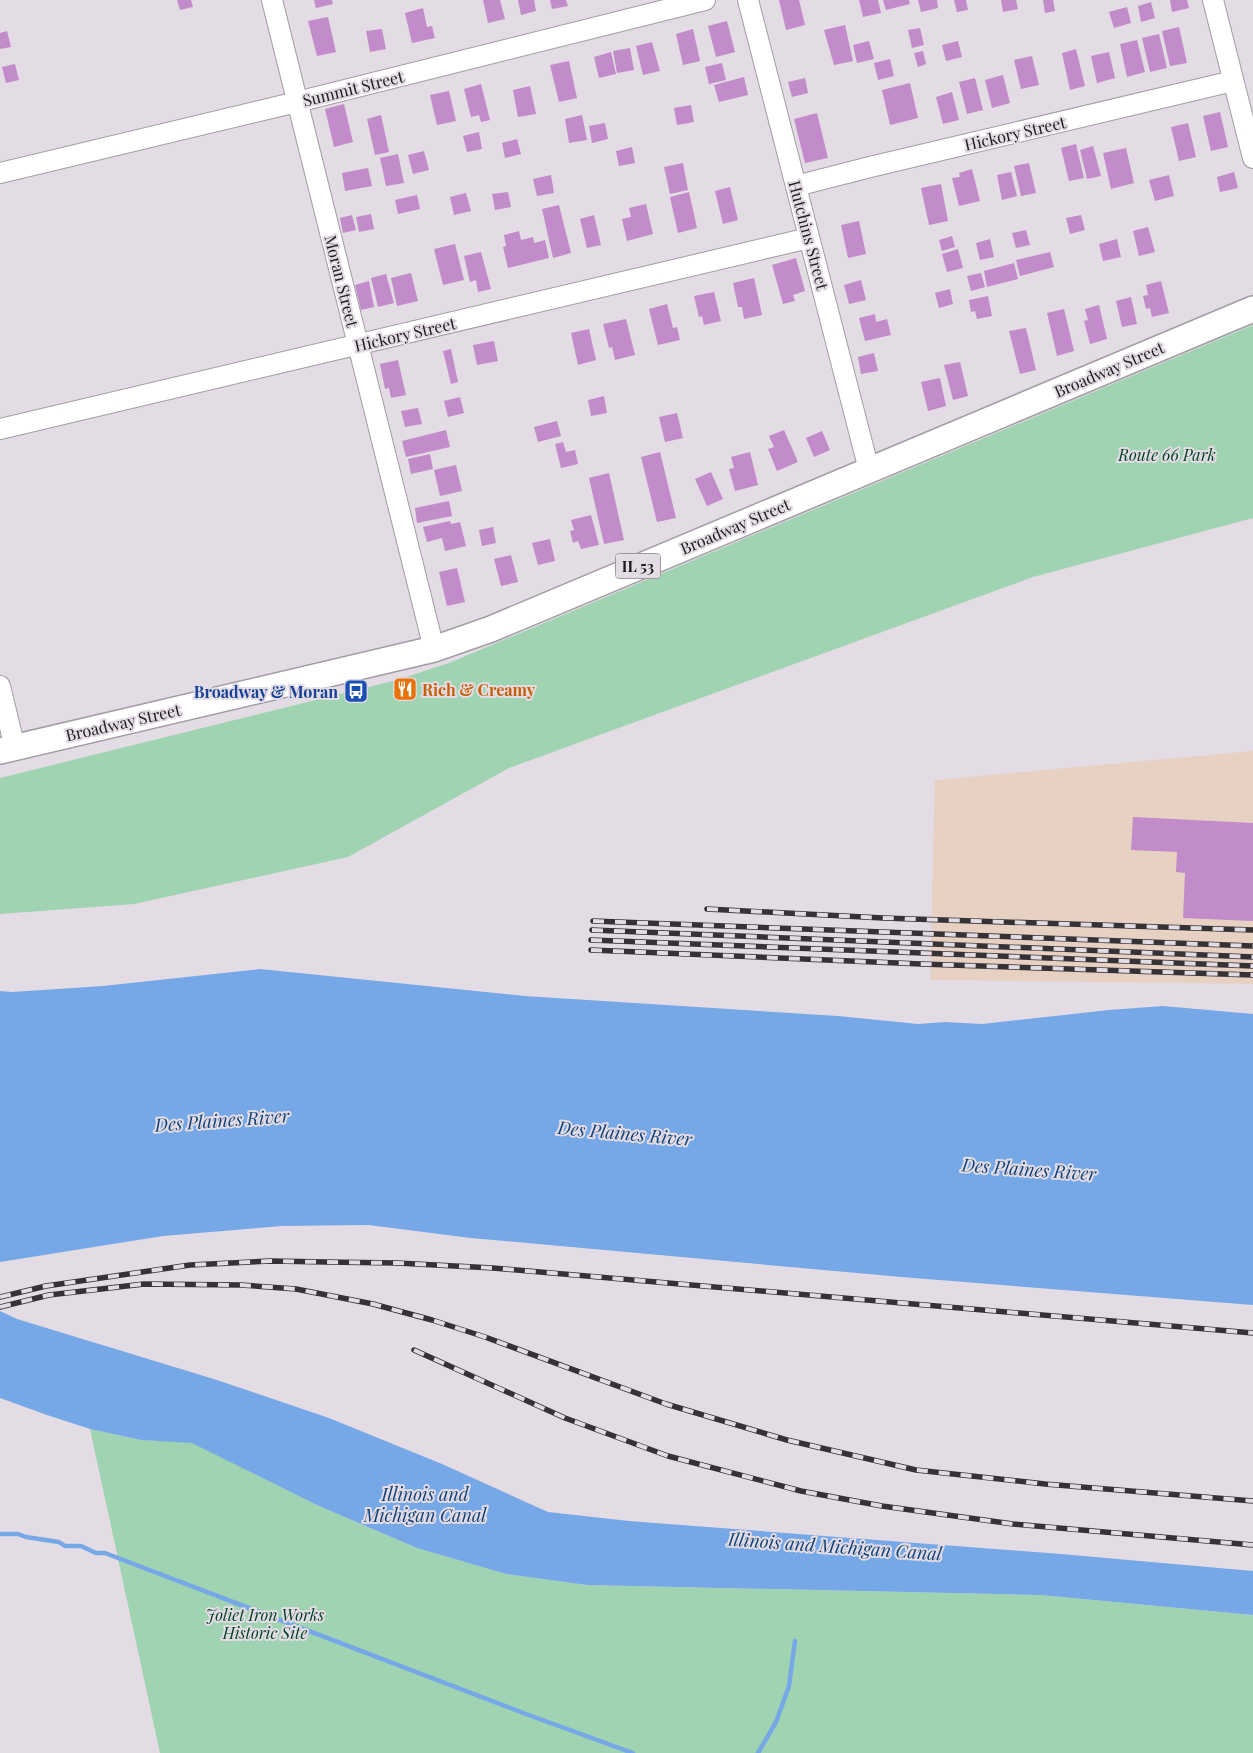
<svg xmlns="http://www.w3.org/2000/svg" width="1253" height="1753" viewBox="0 0 1253 1753" font-family="'Playfair Display',serif">
<rect width="100%" height="100%" fill="#e4dce4"/>
<!-- industrial -->
<polygon fill="#e6d1c3" points="1253,751 1253,984 930,980 935,780"/>
<!-- green -->
<g fill="#9fd3b1">
<polygon points="1253,325 1253,518 1033,577 509,768 348,857 134,904 0,914 0,778 397,680 449,663"/>
<polygon points="90,1429 141,1440 192,1442 319,1506 417,1548 506,1574 587,1585 1040,1595 1253,1615 1253,1753 160,1753"/>
</g>
<!-- water -->
<g fill="#76a8e7">
<polygon points="260,969 525,996 838,1016 918,1024 945,1022 982,1024 1109,1010 1163,1006 1253,1014 1253,1305 901,1277 471,1238 368,1225 282,1226 163,1236 0,1262 0,991 12,992 103,986"/>
<polygon points="0,1311 17,1319 217,1380 329,1418 442,1464 548,1512 629,1521 1061,1554 1253,1571 1253,1615 1040,1595 587,1585 506,1574 417,1548 319,1506 192,1443 141,1440 90,1429 47,1415 0,1398"/>
</g>
<g fill="none" stroke-linecap="round" stroke-linejoin="round">
<!-- stream -->
<g stroke="#76a8e7" stroke-width="4.5">
<polyline points="0,1534 18,1534 26,1537 59,1542 65,1546 81,1546 96,1553 105,1553 526,1714 633,1753"/>
<polyline points="758,1753 776,1722 789,1686 795,1641"/>
</g>
</g>
<!-- building -->
<g fill="#c28bc9">
<polygon points="177,0 191,0 193,7 180,10"/>
<polygon points="314,0 332,0 333,4 316,8"/>
<polygon points="483,0 500,0 505,19 488,23"/>
<polygon points="518,0 534,0 536,11 521,15"/>
<polygon points="550,0 566,0 568,6 552,9"/>
<polygon points="779,0 799,0 805,25 786,30"/>
<polygon points="859,0 878,0 881,13 863,17"/>
<polygon points="883,0 909,0 910,4 886,10"/>
<polygon points="918,0 937,0 938,8 921,12"/>
<polygon points="954,0 966,0 968,10 957,12"/>
<polygon points="1001,0 1016,0 1018,9 1003,12"/>
<polygon points="1043,0 1053,0 1055,11 1045,13"/>
<polygon points="1170,0 1187,0 1189,8 1172,12"/>
<polygon points="1151,2 1155,18 1141,22 1138,6"/>
<polygon points="1127,7 1131,23 1114,28 1109,12"/>
<polygon points="423,8 427,27 432,26 435,38 412,43 405,13"/>
<polygon points="328,17 336,52 317,56 308,21"/>
<polygon points="727,21 735,52 716,57 708,26"/>
<polygon points="845,25 853,61 834,65 824,30"/>
<polygon points="1179,27 1187,63 1170,66 1162,31"/>
<polygon points="920,28 924,45 912,48 908,30"/>
<polygon points="382,29 386,49 370,52 366,31"/>
<polygon points="693,29 700,61 683,65 676,34"/>
<polygon points="7,31 11,47 0,49 0,33"/>
<polygon points="1159,34 1167,68 1150,72 1142,38"/>
<polygon points="1137,40 1145,72 1127,77 1120,44"/>
<polygon points="869,41 874,59 857,63 853,45"/>
<polygon points="958,41 962,57 946,61 942,45"/>
<polygon points="652,42 660,71 643,75 636,46"/>
<polygon points="630,48 634,70 617,73 613,51"/>
<polygon points="1076,49 1085,86 1070,90 1062,53"/>
<polygon points="923,51 926,64 918,67 914,53"/>
<polygon points="611,52 616,74 599,78 594,57"/>
<polygon points="1109,52 1115,78 1097,83 1091,56"/>
<polygon points="1032,56 1039,85 1021,89 1014,60"/>
<polygon points="890,59 894,76 878,80 874,63"/>
<polygon points="569,61 577,98 559,102 550,65"/>
<polygon points="722,63 726,80 709,84 705,67"/>
<polygon points="15,64 19,80 6,83 2,67"/>
<polygon points="1003,75 1010,103 992,108 985,80"/>
<polygon points="744,77 748,95 719,102 714,85"/>
<polygon points="805,78 808,93 792,97 788,82"/>
<polygon points="975,78 983,110 967,114 959,82"/>
<polygon points="910,83 918,118 890,125 882,90"/>
<polygon points="481,84 490,120 481,122 479,115 471,117 464,89"/>
<polygon points="530,86 536,114 518,117 513,90"/>
<polygon points="449,91 456,121 437,125 430,95"/>
<polygon points="952,92 959,120 943,124 936,97"/>
<polygon points="344,104 353,142 334,147 325,109"/>
<polygon points="691,105 694,122 677,125 674,108"/>
<polygon points="1220,112 1228,147 1211,151 1203,116"/>
<polygon points="817,113 828,158 805,163 794,119"/>
<polygon points="381,115 389,152 375,155 367,119"/>
<polygon points="582,115 587,140 569,143 565,119"/>
<polygon points="605,123 608,139 592,143 589,126"/>
<polygon points="1188,123 1196,157 1179,161 1171,127"/>
<polygon points="479,132 482,149 467,152 463,136"/>
<polygon points="517,139 521,154 505,158 502,143"/>
<polygon points="1076,144 1084,178 1069,181 1061,148"/>
<polygon points="1093,146 1101,176 1087,179 1080,150"/>
<polygon points="632,147 635,163 619,166 616,151"/>
<polygon points="1126,148 1134,183 1111,189 1103,153"/>
<polygon points="424,151 429,170 413,174 408,155"/>
<polygon points="398,154 404,183 386,186 380,158"/>
<polygon points="683,163 688,190 670,194 664,167"/>
<polygon points="1029,163 1036,193 1021,196 1014,166"/>
<polygon points="368,168 372,186 345,191 342,173"/>
<polygon points="972,169 980,201 959,206 952,178 960,177 959,173"/>
<polygon points="1011,172 1017,196 1002,200 997,175"/>
<polygon points="1234,172 1238,188 1220,192 1217,177"/>
<polygon points="551,175 554,193 537,196 533,179"/>
<polygon points="1169,175 1174,196 1155,201 1149,180"/>
<polygon points="941,184 948,221 929,225 921,188"/>
<polygon points="730,187 738,220 723,224 715,191"/>
<polygon points="508,192 511,207 495,210 492,194"/>
<polygon points="689,192 697,228 678,233 670,197"/>
<polygon points="466,193 471,211 454,215 450,197"/>
<polygon points="417,195 420,209 398,214 395,200"/>
<polygon points="646,204 653,234 627,241 622,219 631,217 629,208"/>
<polygon points="559,205 571,253 553,258 542,209"/>
<polygon points="371,214 374,229 359,232 356,217"/>
<polygon points="352,215 356,230 343,233 340,218"/>
<polygon points="594,215 601,245 587,248 580,219"/>
<polygon points="1081,215 1085,230 1070,234 1066,218"/>
<polygon points="859,221 866,254 848,258 841,225"/>
<polygon points="1148,227 1155,252 1139,256 1133,231"/>
<polygon points="1026,230 1030,245 1016,248 1012,233"/>
<polygon points="519,231 521,240 533,237 534,243 545,240 549,258 508,268 503,247 506,246 504,235"/>
<polygon points="952,236 955,247 942,251 939,240"/>
<polygon points="990,239 994,257 980,260 976,243"/>
<polygon points="1117,239 1121,257 1103,261 1099,244"/>
<polygon points="455,244 464,280 443,285 434,249"/>
<polygon points="958,249 963,268 947,272 942,254"/>
<polygon points="481,252 491,289 478,292 476,280 470,282 464,256"/>
<polygon points="1050,252 1054,267 1020,276 1016,260"/>
<polygon points="796,258 805,291 793,295 795,301 783,304 772,265"/>
<polygon points="1014,263 1018,279 987,287 984,271"/>
<polygon points="411,273 418,301 397,306 391,278"/>
<polygon points="981,273 985,287 971,291 967,276"/>
<polygon points="386,274 394,303 378,307 371,278"/>
<polygon points="754,278 762,315 744,319 742,307 738,307 733,283"/>
<polygon points="861,280 866,300 849,304 844,285"/>
<polygon points="369,281 374,307 361,310 355,285"/>
<polygon points="1161,281 1169,313 1152,317 1150,308 1146,309 1143,296 1148,295 1146,285"/>
<polygon points="950,289 953,304 939,308 935,293"/>
<polygon points="714,292 721,321 704,325 702,316 699,317 694,296"/>
<polygon points="988,296 992,316 977,319 975,311 971,312 969,300"/>
<polygon points="1131,297 1137,324 1122,327 1116,301"/>
<polygon points="667,304 673,328 677,327 680,340 658,345 649,309"/>
<polygon points="1099,305 1107,339 1090,344 1084,321 1088,320 1085,309"/>
<polygon points="1064,309 1074,351 1057,356 1047,313"/>
<polygon points="875,314 876,322 887,319 891,335 865,341 859,318"/>
<polygon points="626,319 635,355 615,360 612,347 609,348 603,324"/>
<polygon points="1026,328 1036,370 1020,374 1009,331"/>
<polygon points="589,329 596,360 578,365 571,333"/>
<polygon points="494,341 498,361 477,365 473,345"/>
<polygon points="451,349 458,382 451,384 443,351"/>
<polygon points="874,353 878,371 861,374 858,357"/>
<polygon points="398,360 406,395 391,398 389,388 385,389 380,364"/>
<polygon points="960,362 968,396 953,400 944,365"/>
<polygon points="940,378 946,406 928,411 921,382"/>
<polygon points="604,396 607,413 591,416 588,400"/>
<polygon points="460,397 464,413 448,417 444,401"/>
<polygon points="418,408 422,424 405,427 401,411"/>
<polygon points="677,413 683,438 665,442 659,417"/>
<polygon points="557,421 561,436 538,442 534,427"/>
<polygon points="446,430 450,447 406,457 402,441"/>
<polygon points="784,430 798,462 777,471 768,449 774,447 769,436"/>
<polygon points="822,431 830,450 814,457 806,438"/>
<polygon points="563,442 566,452 575,450 578,464 561,468 555,444"/>
<polygon points="660,452 676,518 657,522 641,457"/>
<polygon points="750,452 758,485 735,491 729,469 734,468 731,457"/>
<polygon points="430,454 433,469 411,474 408,459"/>
<polygon points="456,465 462,491 440,496 434,470"/>
<polygon points="711,472 723,499 707,506 695,479"/>
<polygon points="609,473 624,540 604,544 589,478"/>
<polygon points="449,501 452,516 417,523 415,508"/>
<polygon points="591,515 599,545 581,549 578,541 573,543 570,531 574,530 571,520"/>
<polygon points="450,521 451,524 460,522 466,546 445,551 442,538 427,542 423,527"/>
<polygon points="493,527 496,543 482,546 479,530"/>
<polygon points="550,539 555,561 538,565 532,543"/>
<polygon points="511,555 518,582 501,586 494,559"/>
<polygon points="457,568 465,602 447,606 439,572"/>
<polygon points="1133,817 1253,823 1253,921 1183,918 1185,873 1176,872 1177,852 1131,850"/>
</g>
<g fill="none" stroke-linecap="round" stroke-linejoin="round">
<!-- minor casing -->
<g stroke="#a39ca4" stroke-width="22">
<g id="minor">
<polyline points="272,0 434,649"/>
<polyline points="748,0 869,470"/>
<polyline points="1213,0 1253,158"/>
<polyline points="0,173 297,102 705,0"/>
<polyline points="796,186 870,167 1233,81"/>
<polyline points="0,429 809,238"/>
<polyline points="0,686 15,748"/>
</g>
</g>
<!-- major casing -->
<g stroke="#a39ca4" stroke-width="28">
<polyline id="major" points="0,751 434,649 491,629 1253,309"/>
</g>
<!-- minor -->
<use href="#minor" stroke="#fff" stroke-width="20"/>
<!-- major -->
<use href="#major" stroke="#fff" stroke-width="25"/>
<!-- rail casing -->
<g stroke="#353235" stroke-width="5.5">
<g id="rail">
<polyline points="707,909 883,918 1253,930"/>
<polyline points="593,921 1253,946"/>
<polyline points="592,930 1253,957"/>
<polyline points="591,940 1253,966"/>
<polyline points="591,950 921,964 1253,975"/>
<polyline points="0,1297 46,1286 190,1265 270,1261 326,1262 397,1263 493,1268 1253,1333"/>
<polyline points="0,1307 49,1295 144,1284 241,1285 296,1289 373,1304 432,1320 485,1337 666,1404 787,1440 916,1470 1045,1484 1253,1501"/>
<polyline points="414,1350 565,1418 668,1456 801,1491 882,1506 1013,1524 1253,1545"/>
</g>
</g>
<!-- rail -->
<use href="#rail" stroke="#e4dce4" stroke-width="4" stroke-dasharray="11" stroke-linecap="butt"/>
</g>
<!-- icons -->
<defs>
<g id="restaurant-square" transform="scale(1.25)"><rect x="-9" y="-9" width="18" height="18" rx="4" fill="#e8710a" stroke="#e4dce4"/><path d="M-5-6h1v4h1v-4h1v4h1v-4h1v5L-1.5 .5V6h-2V.5L-5-1ZM5-6V6H3V1.5H1.5Q1.5-4 5-6Z" fill="#fff"/></g>
<g id="bus-square" transform="scale(1.25)"><rect x="-9" y="-9" width="18" height="18" rx="4" fill="#1a4fb4" stroke="#e4dce4"/><path d="M-5-6H5V4H4V6H2V4H-2V6H-4V4H-5ZM-3.5-4V0h7V-4ZM-3.5 1.2v1.5H-2V1.2ZM2 1.2v1.5H3.5V1.2Z" fill="#fff"/></g>
</defs>
<g fill-rule="evenodd">
<use href="#restaurant-square" x="405" y="689"/>
<use href="#bus-square" x="356" y="691"/>
</g>
<g text-anchor="middle" dominant-baseline="central" stroke-width="4" stroke-linejoin="round" paint-order="stroke">
<!-- shield labels -->
<rect fill="#e4dce4" stroke="#595659" stroke-width="1" x="615.5" y="553.5" width="45" height="25" rx="4"/>
<g font-size="15" font-weight="bold" fill="#1e1c1e">
<text x="638" y="566">IL 53</text>
</g>
<!-- street labels -->
<g font-size="16" fill="#1e1c1e" stroke="#e4dce4">
<text transform="translate(353 88) rotate(-14)">Summit Street</text>
<text transform="translate(1015 133) rotate(-13)">Hickory Street</text>
<text transform="translate(809 235) rotate(75)">Hutchins Street</text>
<text transform="translate(342 281) rotate(76)">Moran Street</text>
<text transform="translate(405 334) rotate(-13)">Hickory Street</text>
<text transform="translate(1109 369) rotate(-23)">Broadway Street</text>
<text transform="translate(735 526) rotate(-23)">Broadway Street</text>
<text transform="translate(123 722) rotate(-13)">Broadway Street</text>
</g>
<!-- park labels -->
<g font-size="16" font-style="italic" fill="#004223" stroke="#e4dce4">
<text x="1167" y="454">Route 66 Park</text>
<text x="265" y="1614">Joliet Iron Works<tspan x="265" dy="18">Historic Site</tspan></text>
</g>
<!-- food labels -->
<g font-size="16" font-weight="bold" fill="#c56008" stroke="#e4dce4" text-anchor="start">
<text x="422" y="689">Rich &amp; Creamy</text>
</g>
<!-- transit labels -->
<g font-size="16" font-weight="bold" fill="#164399" stroke="#e4dce4" text-anchor="end">
<text x="338" y="691">Broadway &amp; Moran</text>
</g>
<!-- water labels -->
<g font-size="18" font-style="italic" fill="#0f427a" stroke="#e4dce4">
<text transform="translate(222 1120) rotate(-4)">Des Plaines River</text>
<text transform="translate(625 1133) rotate(5)">Des Plaines River</text>
<text transform="translate(1029 1169) rotate(4)">Des Plaines River</text>
<text x="425" y="1494">Illinois and<tspan x="425" dy="21">Michigan Canal</tspan></text>
<text transform="translate(835 1546) rotate(4)">Illinois and Michigan Canal</text>
</g>
</g>
</svg>
